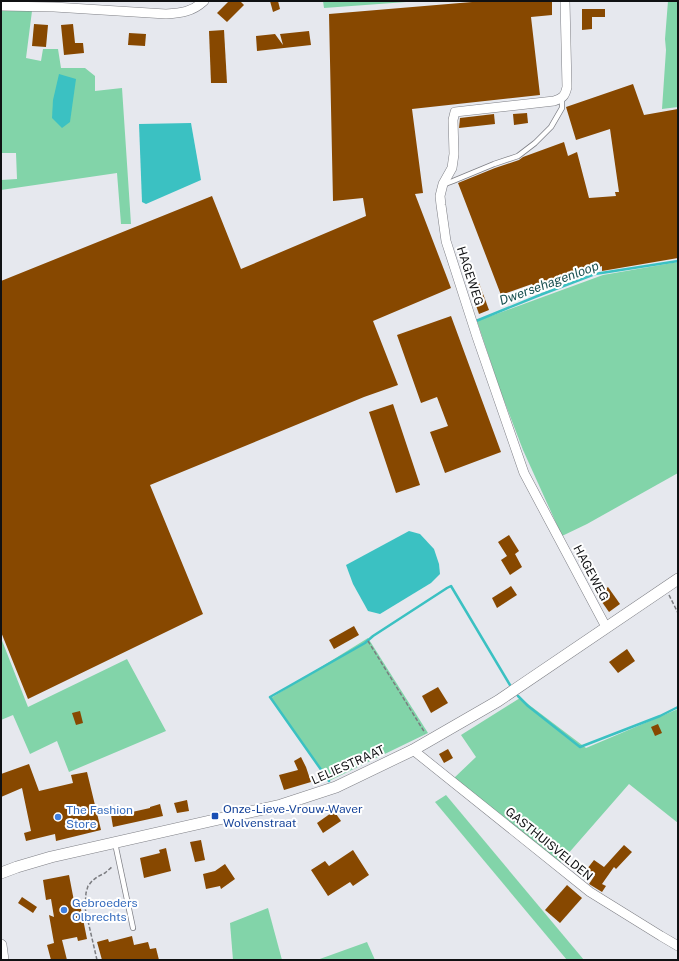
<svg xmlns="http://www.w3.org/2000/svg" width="679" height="961" viewBox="0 0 679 961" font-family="'Public Sans',sans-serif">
<rect width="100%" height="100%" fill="#e6e8ee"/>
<!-- green -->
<g fill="#82d4a9">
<polygon points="323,1 420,1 324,8"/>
<polygon points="668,1 678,1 678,107 662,109 666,50 665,39"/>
<polygon points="1,10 32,11 26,58 41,61 43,49 58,49 61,68 85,68 95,76 95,91 122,88 131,224 121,224 117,173 1,190 1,180 17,179 16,153 1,153"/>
<polygon points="678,262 678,473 587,524 562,536 523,450 500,390 477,321 603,275"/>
<polygon points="1,638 28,707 127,659 166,731 69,772 57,741 30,754 13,715 1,720"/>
<polygon points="368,638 428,733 329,781 271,698"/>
<polygon points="520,698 586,748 678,709 678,823 629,784 560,863 453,779 476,757 461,735"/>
<polygon points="446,795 584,960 567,960 435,802"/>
<polygon points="268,908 282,960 233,960 230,923"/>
<polygon points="367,942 375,960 317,960"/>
</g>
<!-- water -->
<g fill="#3bc1c2">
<polygon points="59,74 76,79 70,122 62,128 52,118 53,100"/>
<polygon points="191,123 201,180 146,204 142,202 139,124"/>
<polygon points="409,531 420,534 434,549 439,564 440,574 431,583 380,614 368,611 353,584 346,565"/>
</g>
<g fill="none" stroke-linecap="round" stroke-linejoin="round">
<!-- stream -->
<g stroke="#3bc1c2" stroke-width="2.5">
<polyline points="476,321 540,295 595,274 678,261"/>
<polyline points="518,696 528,706 580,747 660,716 678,707"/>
<polyline points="329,781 270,697 365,643 373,636 447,588 451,586 510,685"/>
</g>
</g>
<!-- building -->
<g fill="#874800">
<polygon points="229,1 240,1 244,5 227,22 217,13"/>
<polygon points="270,1 278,1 280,9 273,12"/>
<polygon points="484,1 552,1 552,15 531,17 540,95 412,109 423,193 415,194 451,288 373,321 398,385 364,397 150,485 203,614 28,699 1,632 1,281 212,196 241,269 366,216 363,198 333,201 329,14"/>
<polygon points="582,9 605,9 605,17 592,17 592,29 582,30"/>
<polygon points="34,24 48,25 46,47 32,46"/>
<polygon points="73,24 75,43 83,43 84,53 64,55 61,25"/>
<polygon points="224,30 227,83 211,83 209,31"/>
<polygon points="309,31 311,45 257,51 256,36 275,34 283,45 280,34"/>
<polygon points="129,33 146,34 145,46 128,45"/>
<polygon points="633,84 644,115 678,109 678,258 602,271 602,266 535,292 532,284 501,295 458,183 495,168 519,160 523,157 564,142 568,156 577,152 589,198 616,196 615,192 619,192 610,129 576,140 566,107"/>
<polygon points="527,113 528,123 514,125 513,114"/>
<polygon points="494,114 495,124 459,128 460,118"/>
<polygon points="479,283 489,310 479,314 469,286"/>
<polygon points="451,316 501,452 445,473 430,432 448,426 437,397 421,403 397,335"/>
<polygon points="393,404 420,485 396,493 369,412"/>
<polygon points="509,535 519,551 515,554 522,567 510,575 501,560 507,556 498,542"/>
<polygon points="511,586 517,595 497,608 492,598"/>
<polygon points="608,587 620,604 609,612 597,595"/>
<polygon points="354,626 359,635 334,649 329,640"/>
<polygon points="627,649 635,661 618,673 609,662"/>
<polygon points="438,687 448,703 431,713 422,696"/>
<polygon points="80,711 83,723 76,725 72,713"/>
<polygon points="658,724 662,733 655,736 651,727"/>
<polygon points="448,749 453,758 444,763 439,754"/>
<polygon points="301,757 306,767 311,782 284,790 279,775 298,770 294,761"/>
<polygon points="29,764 39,791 73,783 71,775 87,772 101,830 56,841 55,834 26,841 24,833 31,831 22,788 1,797 1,774"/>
<polygon points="187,800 189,811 177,813 174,803"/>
<polygon points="160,804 163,816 113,827 111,815 132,810 132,812 150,808 150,807"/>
<polygon points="334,811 341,821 323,833 317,823"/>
<polygon points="201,840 205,860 195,862 190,842"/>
<polygon points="624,845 632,852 616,869 614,867 602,884 606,886 602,892 589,884 595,875 587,869 594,860 604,867"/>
<polygon points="166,848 171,871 144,878 140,858 160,853 159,850"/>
<polygon points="353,850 369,875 353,886 350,882 328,896 311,870 325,861 329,866"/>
<polygon points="225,864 235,879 221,889 220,886 206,889 203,874 215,871"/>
<polygon points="69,875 74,901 79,899 87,939 78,941 77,937 62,940 67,960 51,960 47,945 54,943 49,915 54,917 51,899 46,900 43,880"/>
<polygon points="567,885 582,898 560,923 545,910"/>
<polygon points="22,897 37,907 33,913 18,903"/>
<polygon points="132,936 134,945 148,942 150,949 156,948 159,960 102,960 97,942 108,939 109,942"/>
</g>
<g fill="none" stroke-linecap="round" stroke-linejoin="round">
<!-- service casing -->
<g stroke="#7e7f85" stroke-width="6">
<g id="service">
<polyline points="445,184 453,181 494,164 518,156 535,143 551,127 562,108 562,98"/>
<polyline points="115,843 133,928"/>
</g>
</g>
<!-- minor casing -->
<g stroke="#7e7f85" stroke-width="10">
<g id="minor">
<path d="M 565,1 L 567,87 C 565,96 563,98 554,101 L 455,112 L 453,120 L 454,154 L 452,168 L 443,184 L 440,196 L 441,205 L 446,241 L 477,337 L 524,473 L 606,627"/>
<path d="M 1,6 L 54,7 L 166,14 C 181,13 192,12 204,1"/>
<polyline points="413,750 590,892 661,936 678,946"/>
</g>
</g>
<!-- tertiary casing -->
<g stroke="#7e7f85" stroke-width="12">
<g id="tertiary">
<polyline points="1,873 17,867 51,857 281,805 336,787 413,750 498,701 678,579"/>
<polyline points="1,945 3,960"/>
</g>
</g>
<!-- path -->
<g stroke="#7b7c80" stroke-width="1.5" stroke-dasharray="4 2" stroke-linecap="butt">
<polyline points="669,595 678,613"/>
<polyline points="368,641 425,733"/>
<polyline points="97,960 85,908 86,893 88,886 92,881 97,877 105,873 113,866"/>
</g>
<!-- service -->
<use href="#service" stroke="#fff" stroke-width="4.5"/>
<!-- minor -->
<use href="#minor" stroke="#fff" stroke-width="9"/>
<!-- tertiary -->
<use href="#tertiary" stroke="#fff" stroke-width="11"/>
</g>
<!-- markers -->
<rect fill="#1a4fb4" stroke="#fff" stroke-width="1.5" x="211" y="812" width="8" height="8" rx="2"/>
<g fill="#3f7fe0" stroke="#fff" stroke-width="1.5">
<circle cx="58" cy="817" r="4"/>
<circle cx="64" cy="910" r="4"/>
</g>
<g text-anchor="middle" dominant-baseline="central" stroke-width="4" stroke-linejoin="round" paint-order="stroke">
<!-- street labels -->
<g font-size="12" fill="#101113" stroke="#fff">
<text transform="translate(470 276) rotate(72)">HAGEWEG</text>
<text transform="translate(591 573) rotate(62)">HAGEWEG</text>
<text transform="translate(348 765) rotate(-24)">LELIESTRAAT</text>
<text transform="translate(549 844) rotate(39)">GASTHUISVELDEN</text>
</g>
<!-- transit labels -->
<g font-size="12" fill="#164399" stroke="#fff" text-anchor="start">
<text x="223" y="809">Onze-Lieve-Vrouw-Waver<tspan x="223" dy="14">Wolvenstraat</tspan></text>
</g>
<!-- shop labels -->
<g font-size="12" fill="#366cbe" stroke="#fff" text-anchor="start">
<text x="66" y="810">The Fashion<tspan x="66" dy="14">Store</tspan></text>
<text x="72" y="903">Gebroeders<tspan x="72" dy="14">Olbrechts</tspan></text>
</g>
<!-- water labels -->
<g font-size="13" font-style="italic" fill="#1c5353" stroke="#fff">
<text transform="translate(549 283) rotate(-20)">Dwersehagenloop</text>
</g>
</g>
<!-- border -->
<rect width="679" height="961" fill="none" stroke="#101113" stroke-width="4"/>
</svg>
